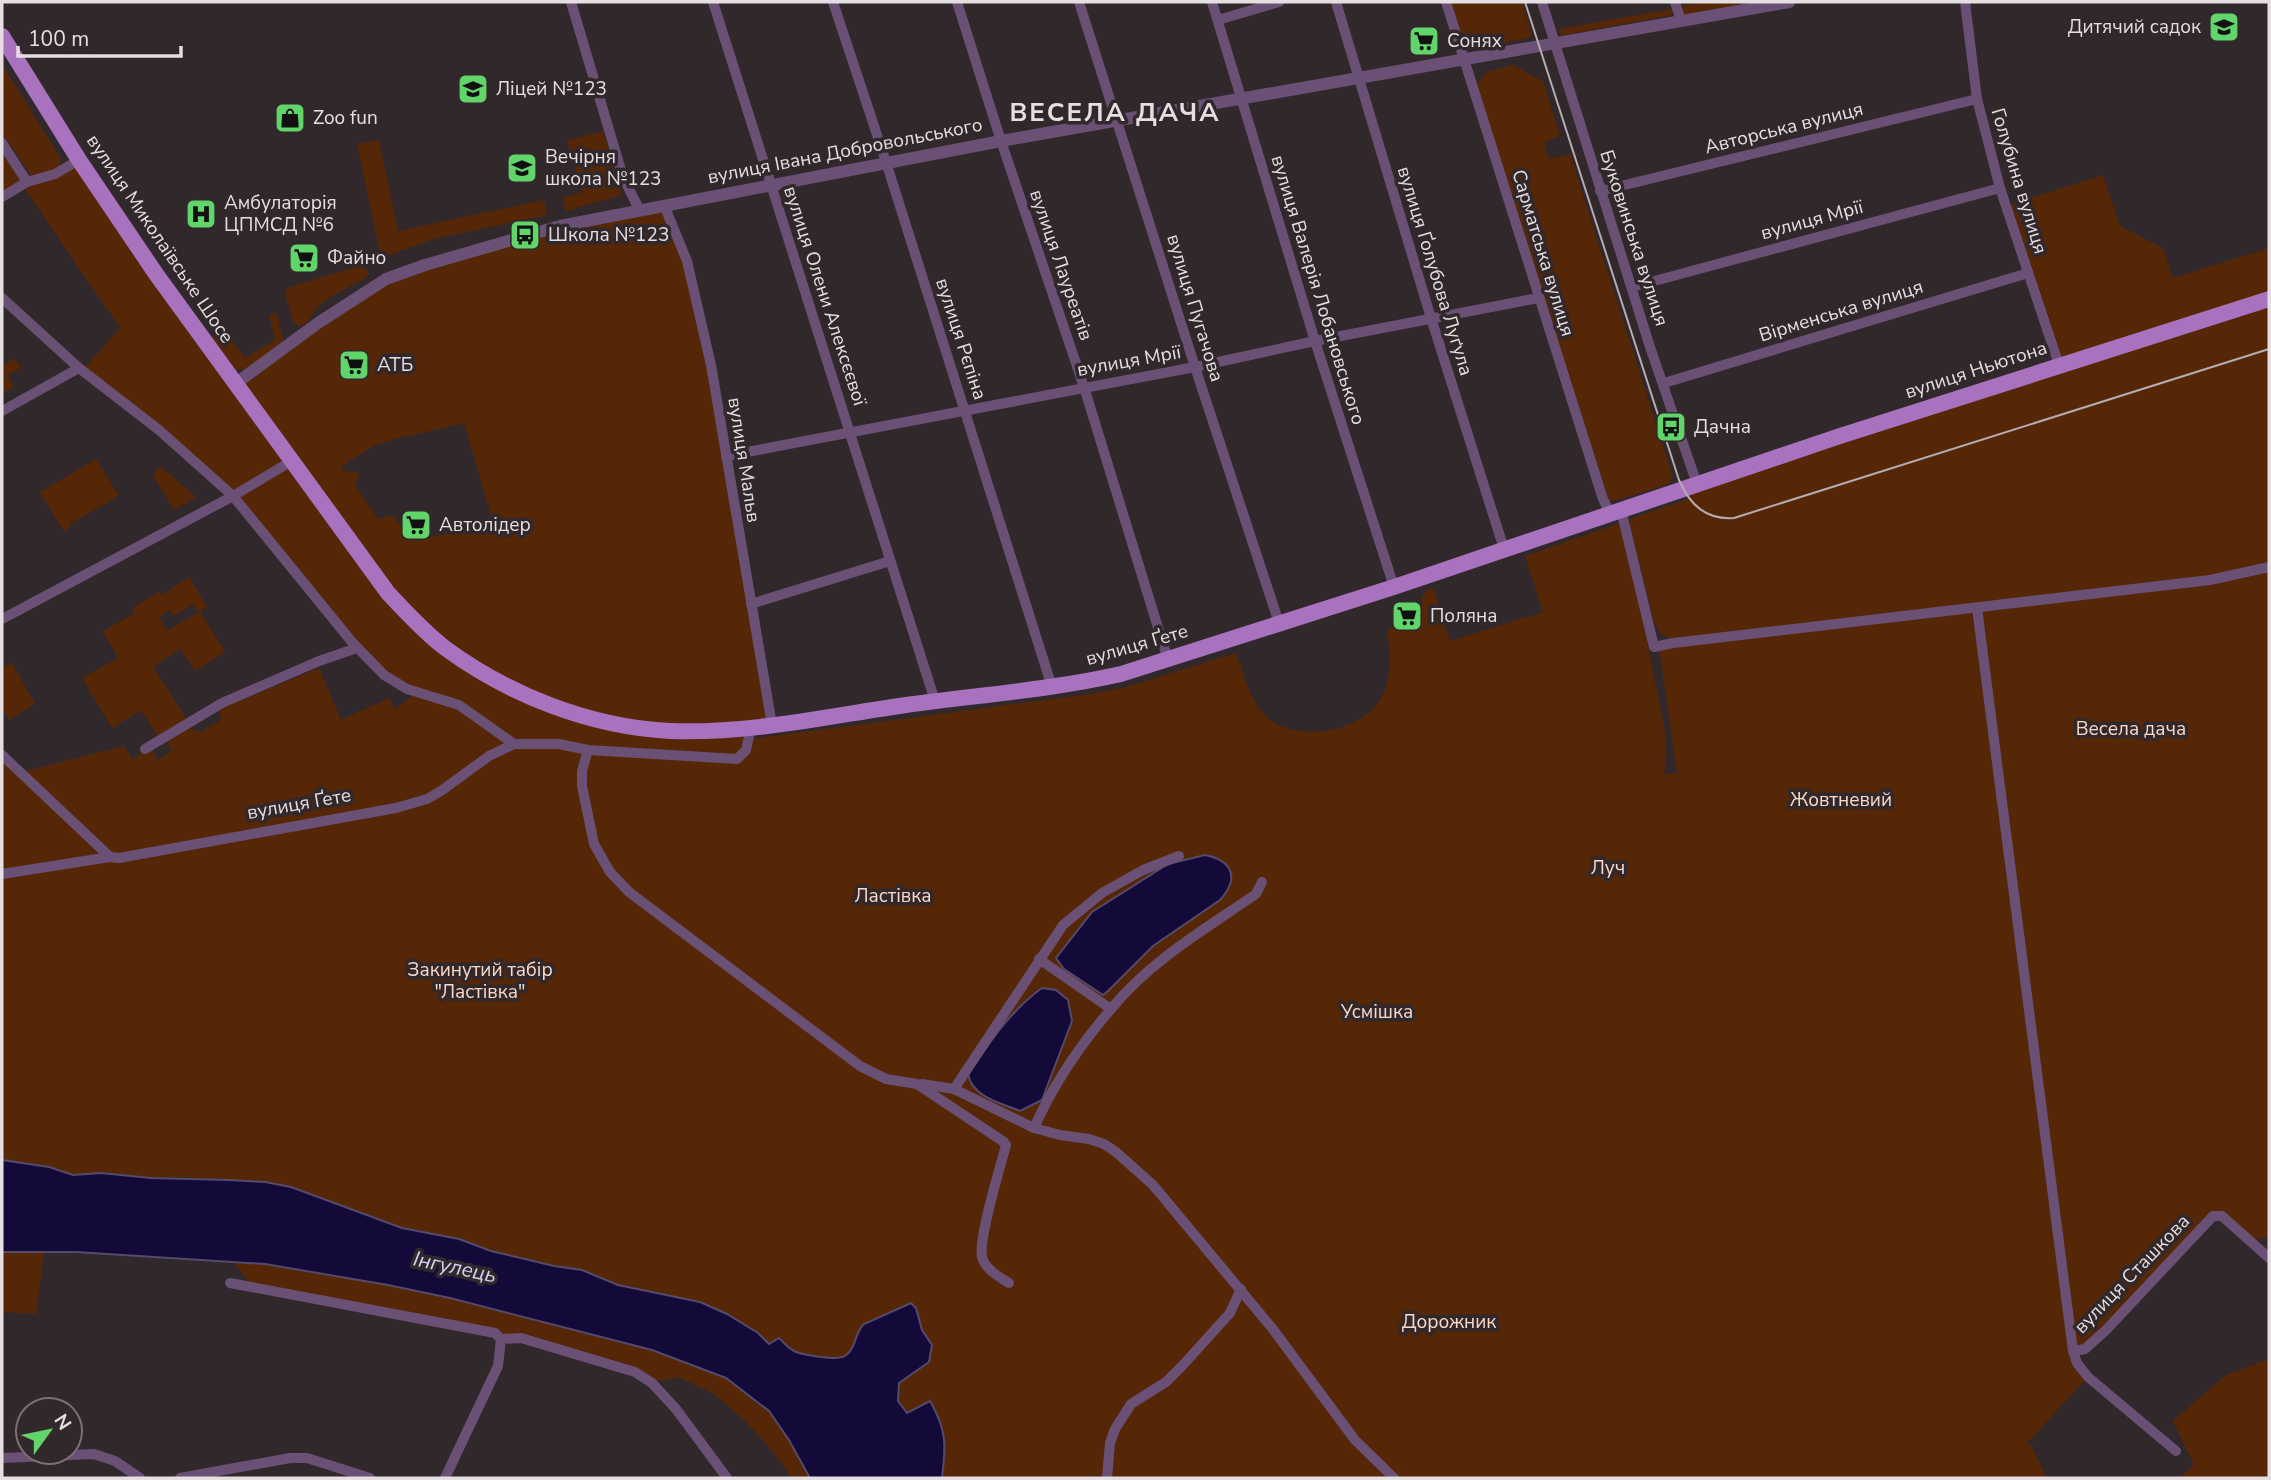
<svg xmlns="http://www.w3.org/2000/svg" width="2271" height="1480" viewBox="0 0 2271 1480" font-family="'Nunito Sans',sans-serif">
<rect width="100%" height="100%" fill="#31282c"/>
<!-- green -->
<g fill="#552707" fill-rule="evenodd">
<polygon points="1450,2 1522,2 1532,35 1528,38 1466,50"/>
<polygon points="1705,2 1755,2 1683,15 1681,6"/>
<polygon points="1671,9 1672,15 1560,36 1559,29"/>
<path d="M 2,64 L 61,159 L 60,165 C 51,172 42,176 31,175 L 2,133 Z"/>
<polygon points="1513,65 1543,81 1560,136 1544,143 1549,159 1570,154 1673,477 1669,484 1614,501 1609,501 1478,90 1478,83 1486,72"/>
<polygon points="603,131 622,195 566,211 562,198 582,192 567,141"/>
<polygon points="379,140 398,231 544,200 547,215 434,239 381,258 357,144"/>
<polygon points="2,151 19,180 18,183 2,192"/>
<path d="M 79,160 L 235,384 L 352,300 L 425,265 L 664,205 L 698,306 L 772,725 L 752,727 L 750,739 L 1090,694 L 1126,687 L 1236,653 C 1244,674 1251,706 1270,720 C 1301,742 1362,732 1381,698 C 1393,677 1390,653 1387,630 L 1413,623 L 1422,617 C 1422,605 1418,595 1431,588 L 1434,590 L 1450,641 L 1543,612 L 1525,556 L 1620,523 C 1635,574 1644,625 1654,677 C 1660,707 1671,743 1664,774 L 1677,773 L 1659,647 L 1673,639 L 1660,633 L 1654,622 L 1629,522 L 1630,519 L 1685,500 L 1701,488 L 2269,305 L 2269,1237 L 2249,1240 L 2213,1216 L 2106,1330 L 2073,1352 L 2088,1377 L 2027,1443 L 2032,1447 L 2047,1478 L 854,1478 L 769,1344 L 758,1333 L 700,1302 L 618,1285 L 582,1270 L 554,1266 L 491,1251 L 462,1241 L 409,1235 L 255,1181 L 181,1177 L 151,1178 L 101,1173 L 73,1175 L 49,1167 L 2,1160 L 2,755 L 22,772 L 124,746 L 133,760 L 150,746 L 158,760 L 172,751 L 167,742 L 189,728 L 200,732 L 221,720 L 220,709 L 319,668 L 341,720 L 389,698 L 395,709 L 416,693 L 384,675 L 233,496 L 83,370 L 120,328 L 23,186 ZM 464,423 L 493,522 L 416,541 L 410,539 L 393,515 L 378,519 L 355,485 L 359,477 L 357,472 L 344,471 L 341,466 L 374,446 L 387,441 Z"/>
<polygon points="2103,175 2120,226 2163,248 2173,278 2269,248 2269,292 2057,360 2006,206"/>
<path d="M 359,266 L 366,269 L 368,273 L 367,277 C 351,287 329,294 316,309 C 310,316 311,322 301,326 L 294,324 L 285,294 L 287,288 Z"/>
<path d="M 276,312 L 284,342 C 270,352 249,375 232,369 L 211,339 L 214,333 L 224,330 L 245,358 L 275,340 L 269,316 Z"/>
<polygon points="15,358 21,368 8,375 14,387 2,393 2,366"/>
<polygon points="96,459 119,496 71,523 70,528 64,532 40,492"/>
<polygon points="160,466 196,497 174,510 153,476"/>
<path d="M 189,577 L 207,607 L 200,612 L 225,652 L 195,671 L 181,649 L 153,666 L 187,720 L 158,737 L 141,710 L 112,728 L 82,678 L 118,658 L 103,631 L 135,613 L 132,608 L 159,592 L 162,595 ZM 193,604 L 199,612 L 167,631 L 159,617 L 170,610 L 174,616 Z"/>
<polygon points="12,663 35,704 9,720 2,708 2,669"/>
<polygon points="2,1216 372,1273 388,1285 478,1305 481,1300 652,1350 726,1378 769,1411 789,1440 810,1478 792,1478 767,1444 743,1419 714,1394 678,1377 652,1383 564,1351 254,1287 233,1262 76,1252 44,1252 36,1314 2,1312"/>
<polygon points="2269,1359 2269,1478 2179,1478 2194,1465 2173,1421 2226,1375"/>
</g>
<!-- water -->
<g fill="#140a3a" stroke="#534a6c" stroke-width="2">
<path d="M 1205,855 C 1234,861 1239,879 1220,900 L 1153,946 L 1109,990 L 1103,995 L 1064,969 L 1056,958 L 1092,912 L 1168,864 Z"/>
<path d="M 1042,988 L 1056,990 L 1068,1000 L 1072,1021 L 1042,1100 L 1020,1111 C 1001,1103 972,1097 968,1074 C 989,1043 1011,1010 1042,988 Z"/>
<path d="M 2,1160 L 49,1167 L 73,1175 L 101,1173 L 151,1178 L 228,1180 L 265,1182 L 291,1187 L 402,1228 L 459,1239 L 491,1251 L 554,1266 L 582,1270 L 618,1285 L 700,1302 L 727,1314 L 758,1333 L 769,1344 L 779,1338 C 784,1343 789,1349 796,1352 C 805,1355 837,1361 845,1356 C 857,1348 854,1333 864,1324 L 911,1303 L 916,1308 L 922,1330 L 932,1345 L 929,1362 L 899,1383 L 898,1401 L 907,1413 L 930,1401 C 947,1430 946,1446 942,1478 L 810,1478 L 789,1440 L 769,1411 L 726,1378 L 652,1350 L 450,1298 L 388,1285 L 265,1264 L 76,1252 L 2,1252 Z"/>
</g>
<g fill="none" stroke-linecap="round" stroke-linejoin="round">
<!-- minor -->
<g stroke="#6a5075" stroke-width="10">
<polyline points="571,2 623,177 639,209"/>
<polyline points="713,2 935,701"/>
<polyline points="833,2 886,162 1052,687"/>
<polyline points="957,2 1001,141 1084,387 1168,660"/>
<polyline points="1079,2 1195,367 1279,623"/>
<polyline points="1212,2 1315,341 1394,587"/>
<polyline points="1336,2 1431,318 1504,549"/>
<polyline points="1446,2 1603,499 1610,513"/>
<polyline points="1542,2 1650,347 1697,484"/>
<polyline points="1675,2 1681,21"/>
<polyline points="1965,2 1977,99 2000,188 2059,365"/>
<polyline points="1218,20 1279,2"/>
<polyline points="2,143 27,182"/>
<polyline points="1600,191 1977,99"/>
<polyline points="2,197 27,182 55,174 79,160"/>
<polyline points="664,205 687,261 711,365 772,725"/>
<polyline points="1632,287 2000,188"/>
<polyline points="2,298 79,368 159,430 233,496 352,642 384,675 407,689 459,705 514,744"/>
<polyline points="1664,383 2028,273"/>
<polyline points="2,411 79,368"/>
<polyline points="726,456 1195,367 1315,341 1538,298"/>
<polyline points="1621,510 1654,647 1673,643 2210,580 2269,567"/>
<polyline points="751,604 890,561"/>
<polyline points="1977,608 2073,1351 2077,1363 2088,1377 2176,1451"/>
<polyline points="2,619 233,496 290,462"/>
<polyline points="145,749 222,703 319,661 357,648"/>
<path d="M 588,750 L 582,771 L 582,786 L 594,844 L 610,872 L 629,892 L 860,1066 L 886,1079 L 917,1084 L 1004,1142 L 1006,1145 C 1000,1168 978,1239 982,1257 C 985,1269 999,1277 1009,1283"/>
<polyline points="2,755 110,857"/>
<polyline points="2,874 110,857 119,858 396,808 427,799 441,791 489,756 514,744 559,744 588,750 737,759 746,750 751,727"/>
<path d="M 1111,1009 C 1150,961 1205,929 1256,894 L 1262,882"/>
<polyline points="922,1084 954,1089 1034,1128 1060,1135 1089,1139 1104,1144 1116,1152 1153,1185 1272,1328 1355,1440 1394,1478"/>
<polyline points="954,1089 1063,925 1102,893 1143,870 1179,856"/>
<path d="M 1034,1128 C 1053,1085 1081,1044 1111,1009 L 1039,959"/>
<polyline points="230,1283 495,1333 501,1339"/>
<polyline points="2073,1351 2085,1349 2106,1330 2213,1216 2222,1216 2269,1258"/>
<polyline points="2,1458 94,1454 115,1461 140,1478"/>
<polyline points="180,1478 290,1458 307,1458 370,1478"/>
<polyline points="445,1478 498,1366 501,1339 521,1338 635,1372 652,1383 676,1409 727,1478"/>
<polyline points="1107,1478 1110,1443 1115,1429 1131,1404 1166,1382 1183,1365 1230,1313 1241,1289"/>
</g>
<!-- tertiary -->
<polyline stroke="#6a5075" stroke-width="12" points="235,384 318,323 386,279 425,265 560,226 1001,141 1789,2"/>
<!-- primary -->
<path stroke="#a972be" stroke-width="16" d="M 2,36 L 79,160 L 156,274 L 388,593 C 406,612 424,632 445,648 C 509,695 590,727 670,731 C 749,734 829,716 906,705 C 978,695 1050,690 1121,674 L 1394,587 L 1840,436 L 2269,299"/>
<!-- tram -->
<path stroke="#b5adb1" stroke-width="2" d="M 1525,2 L 1679,480 C 1690,505 1706,520 1734,518 L 2269,349"/>
</g>
<!-- icons -->
<defs>
<g id="school-square" transform="scale(1.575)"><rect x="-9" y="-9" width="18" height="18" rx="4" fill="#61d46a" stroke="#31282c"/><path d="M0-5L7-2L0 1L-7-2ZM-4 1L0 2.5L4 1V4Q0 6-4 4Z" fill="#111"/></g>
<g id="supermarket-square" transform="scale(1.575)"><rect x="-9" y="-9" width="18" height="18" rx="4" fill="#61d46a" stroke="#31282c"/><path d="M-6-5.5h2.5l.6 2H6L4.5 2H-2.5L-4.4-4H-6ZM-1.5 3.2a1.3 1.3 0 1 0 .1 0ZM3 3.2a1.3 1.3 0 1 0 .1 0Z" fill="#111"/></g>
<g id="shop-square" transform="scale(1.575)"><rect x="-9" y="-9" width="18" height="18" rx="4" fill="#61d46a" stroke="#31282c"/><path d="M-5-2.5h2.3a2.7 3.5 0 0 1 5.4 0H5L5.5 6h-11ZM-1.5-2.5h3a1.5 2.3 0 0 0-3 0Z" fill="#111"/></g>
<g id="hospital-square" transform="scale(1.575)"><rect x="-9" y="-9" width="18" height="18" rx="4" fill="#61d46a" stroke="#31282c"/><path d="M-5-5h3v3.5h4V-5h3V5h-3V1.5h-4V5h-3Z" fill="#111"/></g>
<g id="bus-square" transform="scale(1.575)"><rect x="-9" y="-9" width="18" height="18" rx="4" fill="#61d46a" stroke="#31282c"/><path d="M-5-6H5V4H4V6H2V4H-2V6H-4V4H-5ZM-3.5-4V0h7V-4ZM-3.5 1.2v1.5H-2V1.2ZM2 1.2v1.5H3.5V1.2Z" fill="#111"/></g>
</defs>
<g fill-rule="evenodd">
<use href="#school-square" x="2224" y="27"/>
<use href="#supermarket-square" x="1424" y="41"/>
<use href="#school-square" x="473" y="89"/>
<use href="#shop-square" x="290" y="118"/>
<use href="#school-square" x="522" y="168"/>
<use href="#hospital-square" x="201" y="214"/>
<use href="#bus-square" x="525" y="235"/>
<use href="#supermarket-square" x="304" y="258"/>
<use href="#supermarket-square" x="354" y="365"/>
<use href="#bus-square" x="1671" y="427"/>
<use href="#supermarket-square" x="416" y="525"/>
<use href="#supermarket-square" x="1407" y="616"/>
</g>
<g text-anchor="middle" dominant-baseline="central" stroke-width="7" stroke-linejoin="round" paint-order="stroke">
<!-- poi labels -->
<g font-size="19" fill="#e6dfe2" stroke="#31282c" text-anchor="start">
<text x="2201" y="27" text-anchor="end">Дитячий садок</text>
<text x="1447" y="41">Сонях</text>
<text x="496" y="89">Ліцей №123</text>
<text x="313" y="118">Zoo fun</text>
<text x="545" y="157">Вечірня<tspan x="545" dy="22">школа №123</tspan></text>
<text x="224" y="203">Амбулаторія<tspan x="224" dy="22">ЦПМСД №6</tspan></text>
<text x="548" y="235">Школа №123</text>
<text x="327" y="258">Файно</text>
<text x="377" y="365">АТБ</text>
<text x="1694" y="427">Дачна</text>
<text x="439" y="525">Автолідер</text>
<text x="1430" y="616">Поляна</text>
</g>
<!-- street labels -->
<g font-size="19" fill="#e6dfe2" stroke="#31282c">
<text transform="translate(1784 128) rotate(-14)">Авторська вулиця</text>
<text transform="translate(845 151) rotate(-11)">вулиця Івана Добровольського</text>
<text transform="translate(2019 181) rotate(73)">Голубина вулиця</text>
<text transform="translate(1812 220) rotate(-15)">вулиця Мрії</text>
<text transform="translate(1634 238) rotate(72)">Буковинська вулиця</text>
<text transform="translate(160 239) rotate(56)">вулиця Миколаївське Шосе</text>
<text transform="translate(1543 253) rotate(73)">Сарматська вулиця</text>
<text transform="translate(1061 265) rotate(71)">вулиця Лауреатів</text>
<text transform="translate(1435 271) rotate(73)">вулиця Ґолубова Луґула</text>
<text transform="translate(1318 290) rotate(73)">вулиця Валерія Лобановського</text>
<text transform="translate(825 296) rotate(72)">вулиця Олени Алексєєвої</text>
<text transform="translate(1195 308) rotate(73)">вулиця Пугачова</text>
<text transform="translate(1841 311) rotate(-17)">Вірменська вулиця</text>
<text transform="translate(961 339) rotate(72)">вулиця Рєпіна</text>
<text transform="translate(1129 361) rotate(-10)">вулиця Мрії</text>
<text transform="translate(1976 370) rotate(-18)">вулиця Ньютона</text>
<text transform="translate(744 460) rotate(81)">вулиця Мальв</text>
<text transform="translate(1137 645) rotate(-16)">вулиця Ґете</text>
<text transform="translate(299 804) rotate(-10)">вулиця Ґете</text>
<text transform="translate(2132 1274) rotate(-46)">вулиця Сташкова</text>
</g>
<!-- park labels -->
<g font-size="19" fill="#fbd8c5" stroke="#31282c">
<text x="2131" y="729">Весела дача</text>
<text x="1841" y="800">Жовтневий</text>
<text x="1608" y="868">Луч</text>
<text x="893" y="896">Ластівка</text>
<text x="480" y="970">Закинутий табір<tspan x="480" dy="22">"Ластівка"</tspan></text>
<text x="1377" y="1012">Усмішка</text>
<text x="1449" y="1322">Дорожник</text>
</g>
<!-- water labels -->
<g font-size="21" font-style="italic" fill="#d1d2f4" stroke="#31282c">
<text transform="translate(455 1267) rotate(12)">Інгулець</text>
</g>
<!-- district labels -->
<g font-size="26" font-weight="bold" letter-spacing="2" fill="#e6dfe2" stroke="#31282c">
<text x="1115" y="112">ВЕСЕЛА ДАЧА</text>
</g>
</g>
<!-- border -->
<rect width="2271" height="1480" fill="none" stroke="#e6dfe2" stroke-width="7"/>
<!-- north arrow -->
<g transform="translate(49 1431) rotate(57)"><circle r="33" fill="#31282c" stroke="#797175" stroke-width="2"/>
<path d="M0-5L12 26L0 18L-12 26Z" fill="#61d46a"/>
<text y="-10" font-size="19" font-weight="bold" text-anchor="middle" fill="#e6dfe2">N</text>
</g>
<!-- scale -->
<path d="M18 46v10h163v-10" fill="none" stroke="#e6dfe2" stroke-width="3.5"/>
<text x="28" y="46" font-size="21" fill="#e6dfe2" stroke="#31282c" stroke-width="5" paint-order="stroke">100 m</text>
</svg>
